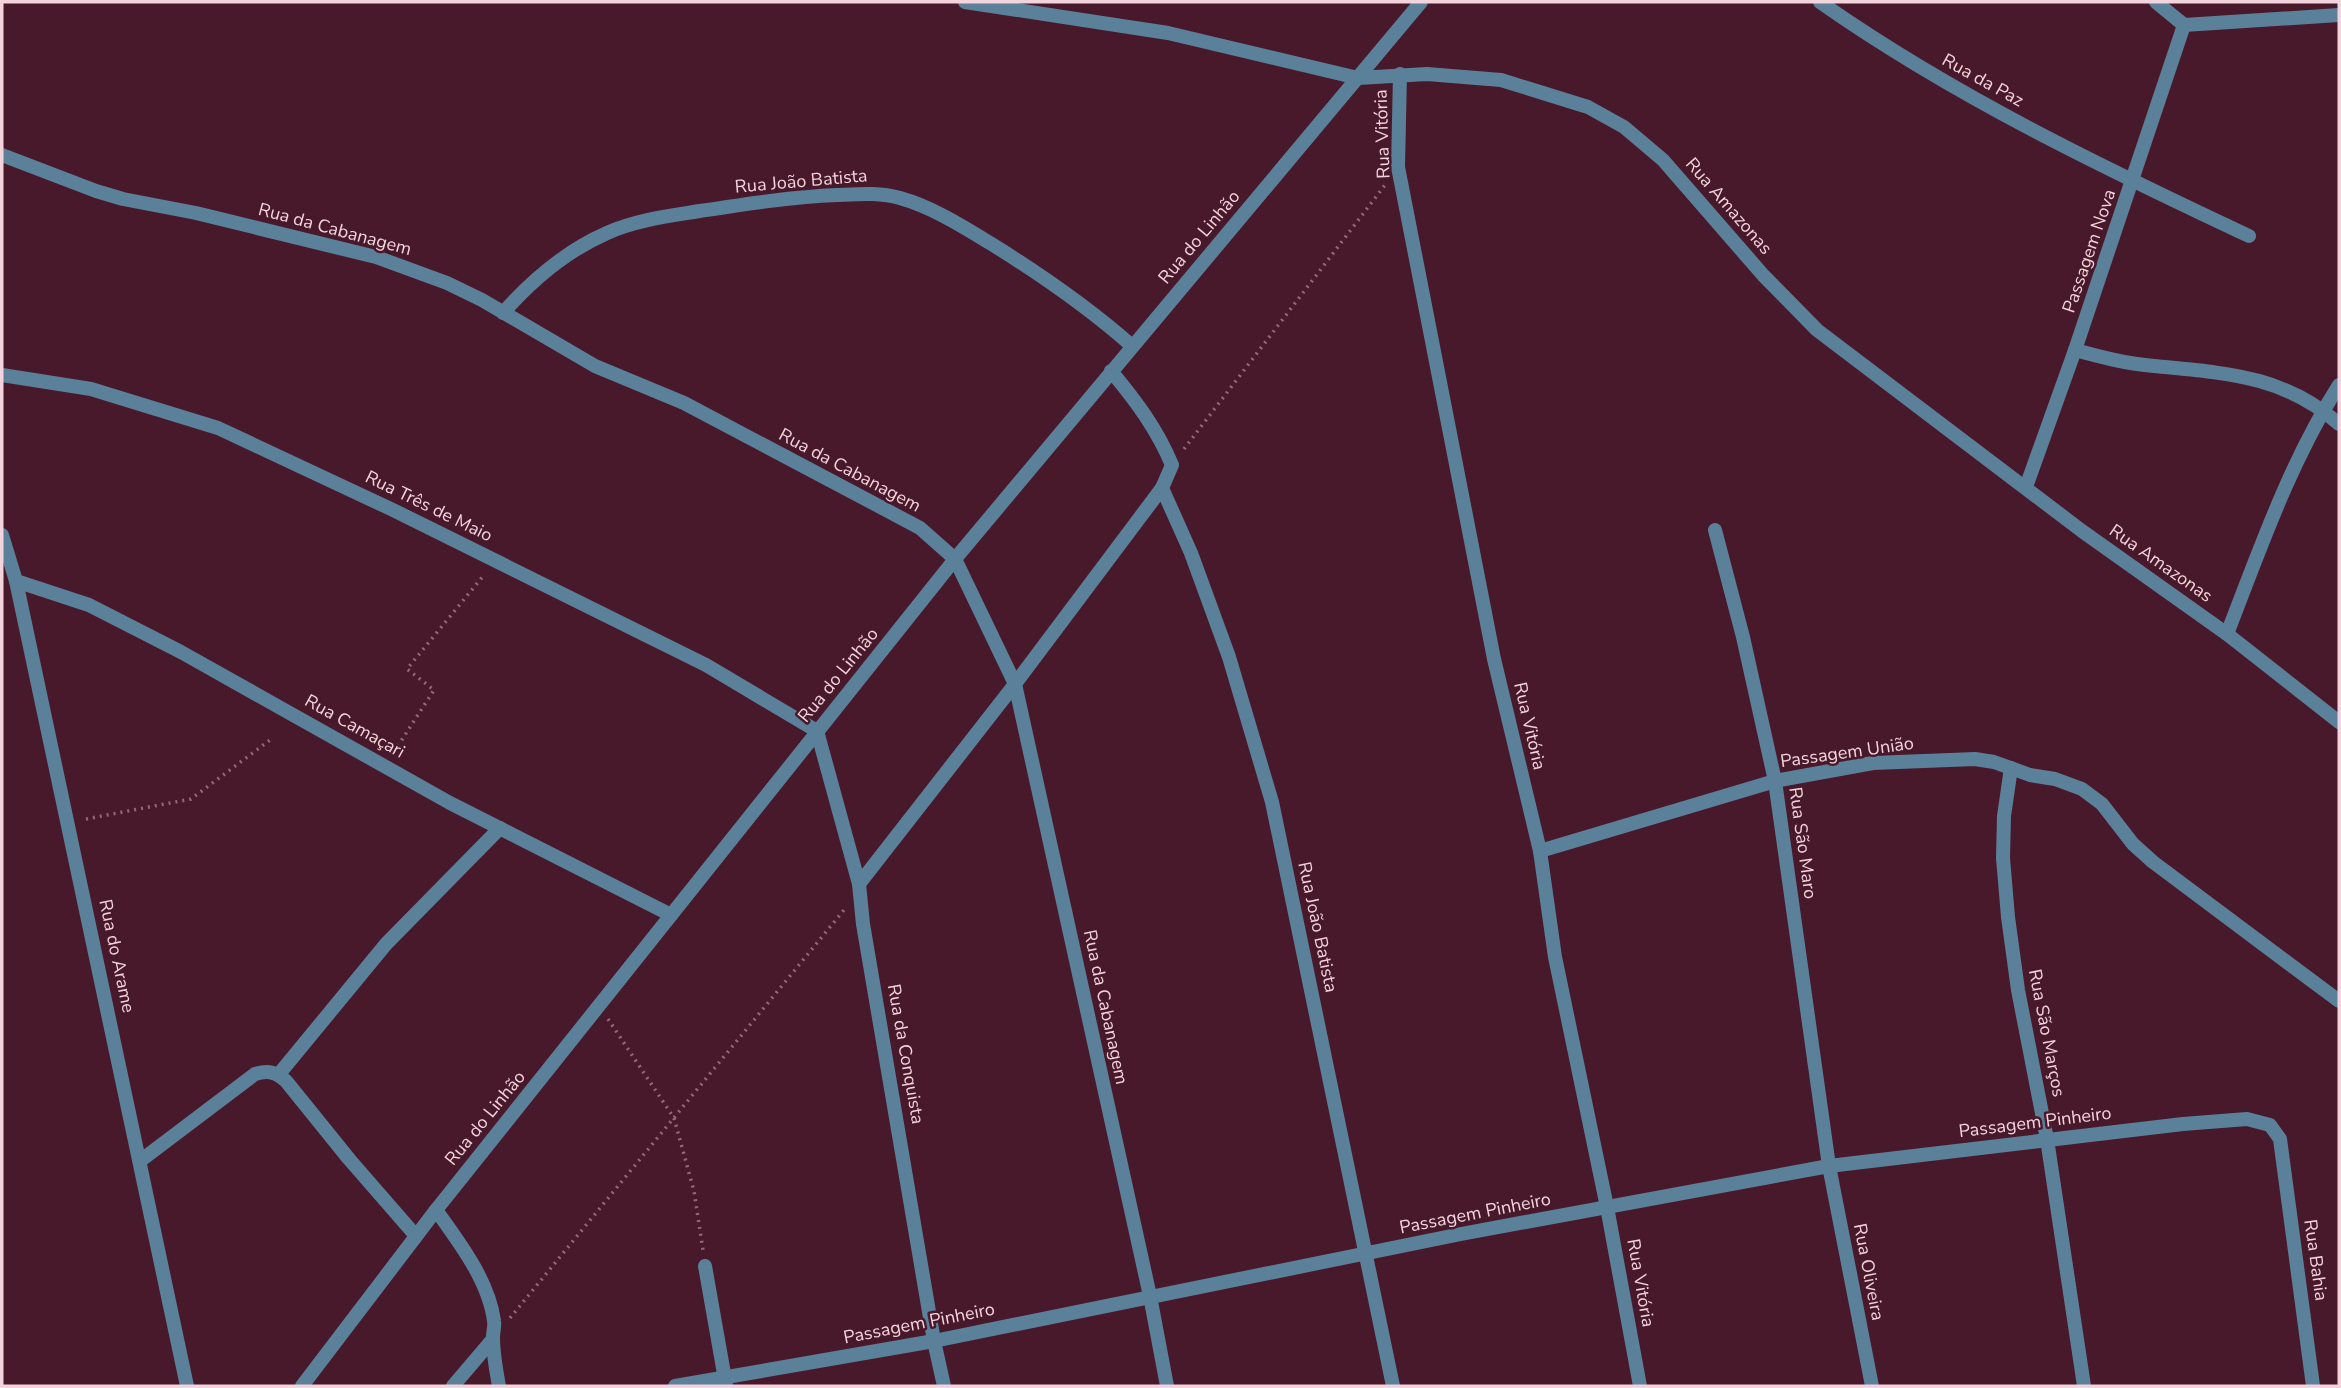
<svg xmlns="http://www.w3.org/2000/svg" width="2341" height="1388" viewBox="0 0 2341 1388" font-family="'Nunito Sans',sans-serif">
<rect width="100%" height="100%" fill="#48192b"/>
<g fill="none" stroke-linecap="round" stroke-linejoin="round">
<!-- path -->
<g stroke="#926978" stroke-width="3.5" stroke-dasharray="2 5" stroke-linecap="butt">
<polyline points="1184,449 1385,185"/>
<polyline points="394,752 434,690 407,669 484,575"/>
<polyline points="86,819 191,799 270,740"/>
<polyline points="608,1019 674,1118 694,1191 703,1250"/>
<polyline points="510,1318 844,910"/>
</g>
<!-- street -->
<g stroke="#5a809a" stroke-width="14">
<polyline points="965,2 1168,33 1358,78 1427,74 1501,80 1588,107 1624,127 1663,160 1763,275 1817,330 2082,531 2227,634 2339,722"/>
<path d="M 1820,2 C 1954,96 2102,167 2249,236"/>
<polyline points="2156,2 2184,25 2339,15"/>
<polyline points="1400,74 1398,167 1494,659 1540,851 1555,957 1607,1207 1640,1386"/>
<polyline points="2,155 96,191 123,199 196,213 376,257 447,283 482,300 595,366 684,403 856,494 920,528 955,559 1015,684 1150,1296 1167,1386"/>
<path d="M 503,313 C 532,280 566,251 607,233 C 635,220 669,216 700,211 C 746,204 791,197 837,195 C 858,194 880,192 900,198 C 932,207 962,226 990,243 C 1040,274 1088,307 1132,346"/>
<path d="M 2075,350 C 2101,357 2127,364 2154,366 C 2224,373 2284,375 2339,424"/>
<polyline points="2,375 91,389 218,428 391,509 706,665 817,731 859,884 863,924 934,1341 944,1386"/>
<polyline points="2026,487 2075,350 2184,25"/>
<polyline points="1162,488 1191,553 1229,657 1272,802 1393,1386"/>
<polyline points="1715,530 1743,637 1775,781 1829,1166 1872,1386"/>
<polyline points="2,535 16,581 187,1386"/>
<polyline points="16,581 89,605 181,652 450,803 671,915"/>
<path d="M 2227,634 C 2260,549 2290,462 2339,385"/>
<polyline points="2011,768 2004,816 2003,858 2008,917 2018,990 2047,1139 2084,1386"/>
<polyline points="1540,851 1775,781 1873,763 1975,759 1994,762 2030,775 2055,779 2082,789 2102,804 2133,844 2153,862 2339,1001"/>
<path d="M 859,884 L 1015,684 L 1162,488 L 1172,465 C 1157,429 1136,401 1111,371"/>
<polyline points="279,1074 386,944 500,828"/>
<path d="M 140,1161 L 255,1074 C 268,1070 276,1072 286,1081 L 349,1159 L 416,1236"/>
<path d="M 436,1210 C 459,1242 489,1281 494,1321 C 495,1326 493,1332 493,1337 C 493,1354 496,1370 499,1386"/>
<polyline points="705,1266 726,1385"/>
<polyline points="302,1386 436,1210 955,559 1421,2"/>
<polyline points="453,1386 493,1339"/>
<polyline points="675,1386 934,1341 1461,1234 1829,1166 2183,1124 2247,1119 2270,1125 2280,1139 2313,1386"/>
</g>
</g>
<g text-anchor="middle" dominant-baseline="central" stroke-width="5" stroke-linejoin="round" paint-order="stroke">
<!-- street labels -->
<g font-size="18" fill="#f3d3dc" stroke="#48192b">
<text transform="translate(1983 80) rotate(29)">Rua da Paz</text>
<text transform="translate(1382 134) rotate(-92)">Rua Vitória</text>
<text transform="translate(801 181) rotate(-5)">Rua João Batista</text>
<text transform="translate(1729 206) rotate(49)">Rua Amazonas</text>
<text transform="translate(335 229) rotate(15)">Rua da Cabanagem</text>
<text transform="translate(1199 237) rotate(-50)">Rua do Linhão</text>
<text transform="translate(2089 251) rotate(-71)">Passagem Nova</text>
<text transform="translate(850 470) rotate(28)">Rua da Cabanagem</text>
<text transform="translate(429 506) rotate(26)">Rua Três de Maio</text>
<text transform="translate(2161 563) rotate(35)">Rua Amazonas</text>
<text transform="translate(838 675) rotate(-51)">Rua do Linhão</text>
<text transform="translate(355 726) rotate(29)">Rua Camaçari</text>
<text transform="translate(1530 726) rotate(77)">Rua Vitória</text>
<text transform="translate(1847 752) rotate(-8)">Passagem União</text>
<text transform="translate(1803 843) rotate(82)">Rua São Maro</text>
<text transform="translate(1318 927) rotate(78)">Rua João Batista</text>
<text transform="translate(117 956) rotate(78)">Rua do Arame</text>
<text transform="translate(1106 1007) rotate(78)">Rua da Cabanagem</text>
<text transform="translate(2047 1033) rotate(79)">Rua São Marços</text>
<text transform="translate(906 1054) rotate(80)">Rua da Conquista</text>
<text transform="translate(485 1118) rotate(-51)">Rua do Linhão</text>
<text transform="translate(2035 1122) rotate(-7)">Passagem Pinheiro</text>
<text transform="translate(1475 1213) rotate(-11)">Passagem Pinheiro</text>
<text transform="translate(2316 1260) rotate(82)">Rua Bahia</text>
<text transform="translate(1869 1272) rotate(79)">Rua Oliveira</text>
<text transform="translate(1641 1283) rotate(80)">Rua Vitória</text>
<text transform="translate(919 1323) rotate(-11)">Passagem Pinheiro</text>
</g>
</g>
<!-- border -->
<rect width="2341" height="1388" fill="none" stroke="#f3d3dc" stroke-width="7"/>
</svg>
